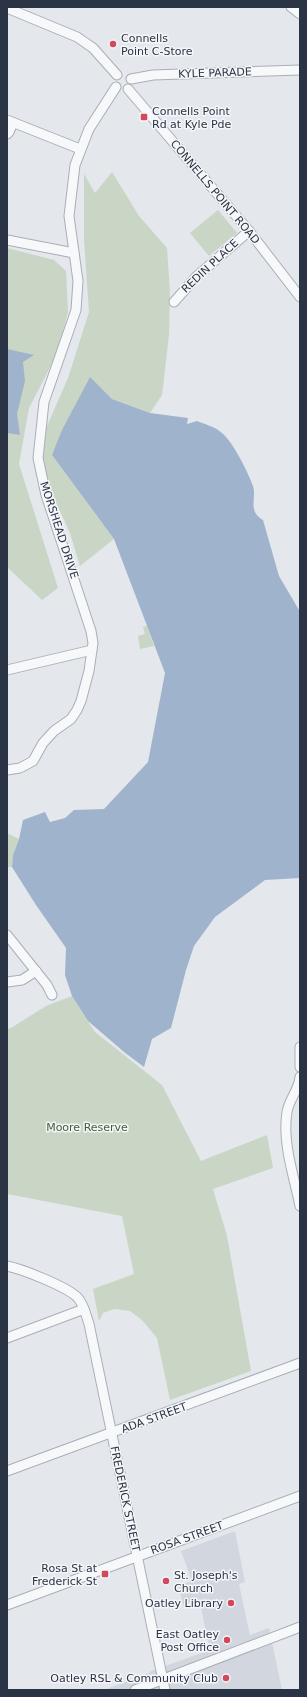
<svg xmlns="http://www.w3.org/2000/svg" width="307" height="1697" viewBox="0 0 307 1697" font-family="'DejaVu Sans',sans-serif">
<rect width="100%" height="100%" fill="#e4e7ec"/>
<!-- built -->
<polygon fill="#d2d6de" points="235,1531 245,1582 239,1584 250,1635 269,1628 282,1690 104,1690 149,1673 151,1671 210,1650 199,1599 183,1605 179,1586 192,1581 181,1551"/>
<!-- green -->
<g fill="#c9d6c5">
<polygon points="112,172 139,216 167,248 170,292 169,335 162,395 150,413 112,399 90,378 52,455 114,539 80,566 70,533 50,489 41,456 44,433 68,378 89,312 84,239 84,174 95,193"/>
<polygon points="218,210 237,233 209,256 190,233"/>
<polygon points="7,248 54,260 66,271 68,312 57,354 29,408 19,464 58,588 42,600 7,567"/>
<polygon points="147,626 154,646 140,649 138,636 145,634 143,627 136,628"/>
<polygon points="7,833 19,839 13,855 12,867 7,867"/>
<polygon points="72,996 95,1032 162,1085 201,1161 267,1135 273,1168 213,1189 227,1236 251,1371 170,1400 157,1338 142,1320 130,1311 114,1309 103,1313 99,1321 93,1289 134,1274 122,1216 7,1194 7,1029 11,1028 46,1006"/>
</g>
<!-- water -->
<g fill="#9fb4cc">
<polygon points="7,349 34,355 23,362 25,381 17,414 20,435 7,433"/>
<path d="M 90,377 L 112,399 L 150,413 L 188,418 L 187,424 L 197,421 C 204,424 216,427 222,433 C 233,442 248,472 253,486 C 257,498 247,511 263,520 L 279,576 L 299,610 L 300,623 L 300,878 L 265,880 L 215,917 L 194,946 L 186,970 L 171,1028 L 152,1039 L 144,1067 L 124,1052 L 88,1021 L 72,996 L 65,975 L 66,948 L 36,905 L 12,867 L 13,855 L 19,839 L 23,820 L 45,812 L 50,822 L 65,818 L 74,810 L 104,809 L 148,762 L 165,673 L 114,539 L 52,455 L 62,430 Z"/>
</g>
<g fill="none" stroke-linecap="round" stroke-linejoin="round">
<!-- minor casing -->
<g stroke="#a9aeb7" stroke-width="11">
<g id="minor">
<polyline points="291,7 300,14"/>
<polyline points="7,8 77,37 93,48 117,75"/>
<polyline points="131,79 153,75 300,70"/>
<polyline points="128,89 249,231 300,297"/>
<polyline points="7,120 80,149"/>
<polyline points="7,134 9,132 13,123"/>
<polyline points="7,240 74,253"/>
<polyline points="174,302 196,277 249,231"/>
<polyline points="7,670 92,650"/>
<polyline points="7,770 20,768 33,761 43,743 54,731 71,719 77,710 81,701 89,671 93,643 91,631 46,495 38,458 44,402 76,310 78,281 69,216 75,165 89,129 116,87"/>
<polyline points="7,935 47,985 52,995"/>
<polyline points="7,982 22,980 36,971"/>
<polyline points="300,1047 300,1067"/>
<path d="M 300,1077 C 299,1090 289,1099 287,1112 C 282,1143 294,1176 300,1206"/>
<path d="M 7,1266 C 22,1269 68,1287 78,1298 C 84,1305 86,1315 89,1324 L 165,1690"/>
<polyline points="7,1338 84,1309"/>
<polyline points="7,1471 300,1363"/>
<polyline points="7,1605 300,1496"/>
<polyline points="135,1690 300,1627"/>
</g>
</g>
<!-- minor -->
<use href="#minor" stroke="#f7f8fa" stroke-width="9"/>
</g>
<!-- markers -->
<g fill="#d1495b" stroke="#f4f6f9" stroke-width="1.5">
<circle cx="113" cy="44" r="4"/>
<rect x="140" y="113" width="8" height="8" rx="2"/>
<rect x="101" y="1570" width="8" height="8" rx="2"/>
<circle cx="166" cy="1581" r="4"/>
<circle cx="231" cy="1603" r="4"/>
<circle cx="227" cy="1640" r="4"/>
<circle cx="226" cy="1678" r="4"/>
</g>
<g text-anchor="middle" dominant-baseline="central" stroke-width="3" stroke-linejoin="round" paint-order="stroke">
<!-- poi labels -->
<g font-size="11" fill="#2b3445" stroke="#f4f6f9" text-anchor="end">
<text x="121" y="38" text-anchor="start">Connells<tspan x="121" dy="13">Point C-Store</tspan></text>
<text x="152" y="111" text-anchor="start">Connells Point<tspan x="152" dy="13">Rd at Kyle Pde</tspan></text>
<text x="97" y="1568">Rosa St at<tspan x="97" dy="13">Frederick St</tspan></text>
<text x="174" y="1575" text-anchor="start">St. Joseph's<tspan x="174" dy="13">Church</tspan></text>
<text x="223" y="1603">Oatley Library</text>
<text x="219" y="1634">East Oatley<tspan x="219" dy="13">Post Office</tspan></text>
<text x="218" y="1678">Oatley RSL &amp; Community Club</text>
</g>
<!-- street labels -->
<g font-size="11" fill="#2b3445" stroke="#f4f6f9">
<text transform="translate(215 73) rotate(-2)">KYLE PARADE</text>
<text transform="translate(215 192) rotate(50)">CONNELLS POINT ROAD</text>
<text transform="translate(210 266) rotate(-43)">REDIN PLACE</text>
<text transform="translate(59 530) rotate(72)">MORSHEAD DRIVE</text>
<text transform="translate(154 1418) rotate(-20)">ADA STREET</text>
<text transform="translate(125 1499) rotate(78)">FREDERICK STREET</text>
<text transform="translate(187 1538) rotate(-20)">ROSA STREET</text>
</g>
<!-- park labels -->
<g font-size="11" fill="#3f6138" stroke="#f4f6f9">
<text x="87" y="1127">Moore Reserve</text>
</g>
</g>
<!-- border -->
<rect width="307" height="1697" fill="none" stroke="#2b3445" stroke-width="16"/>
</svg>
